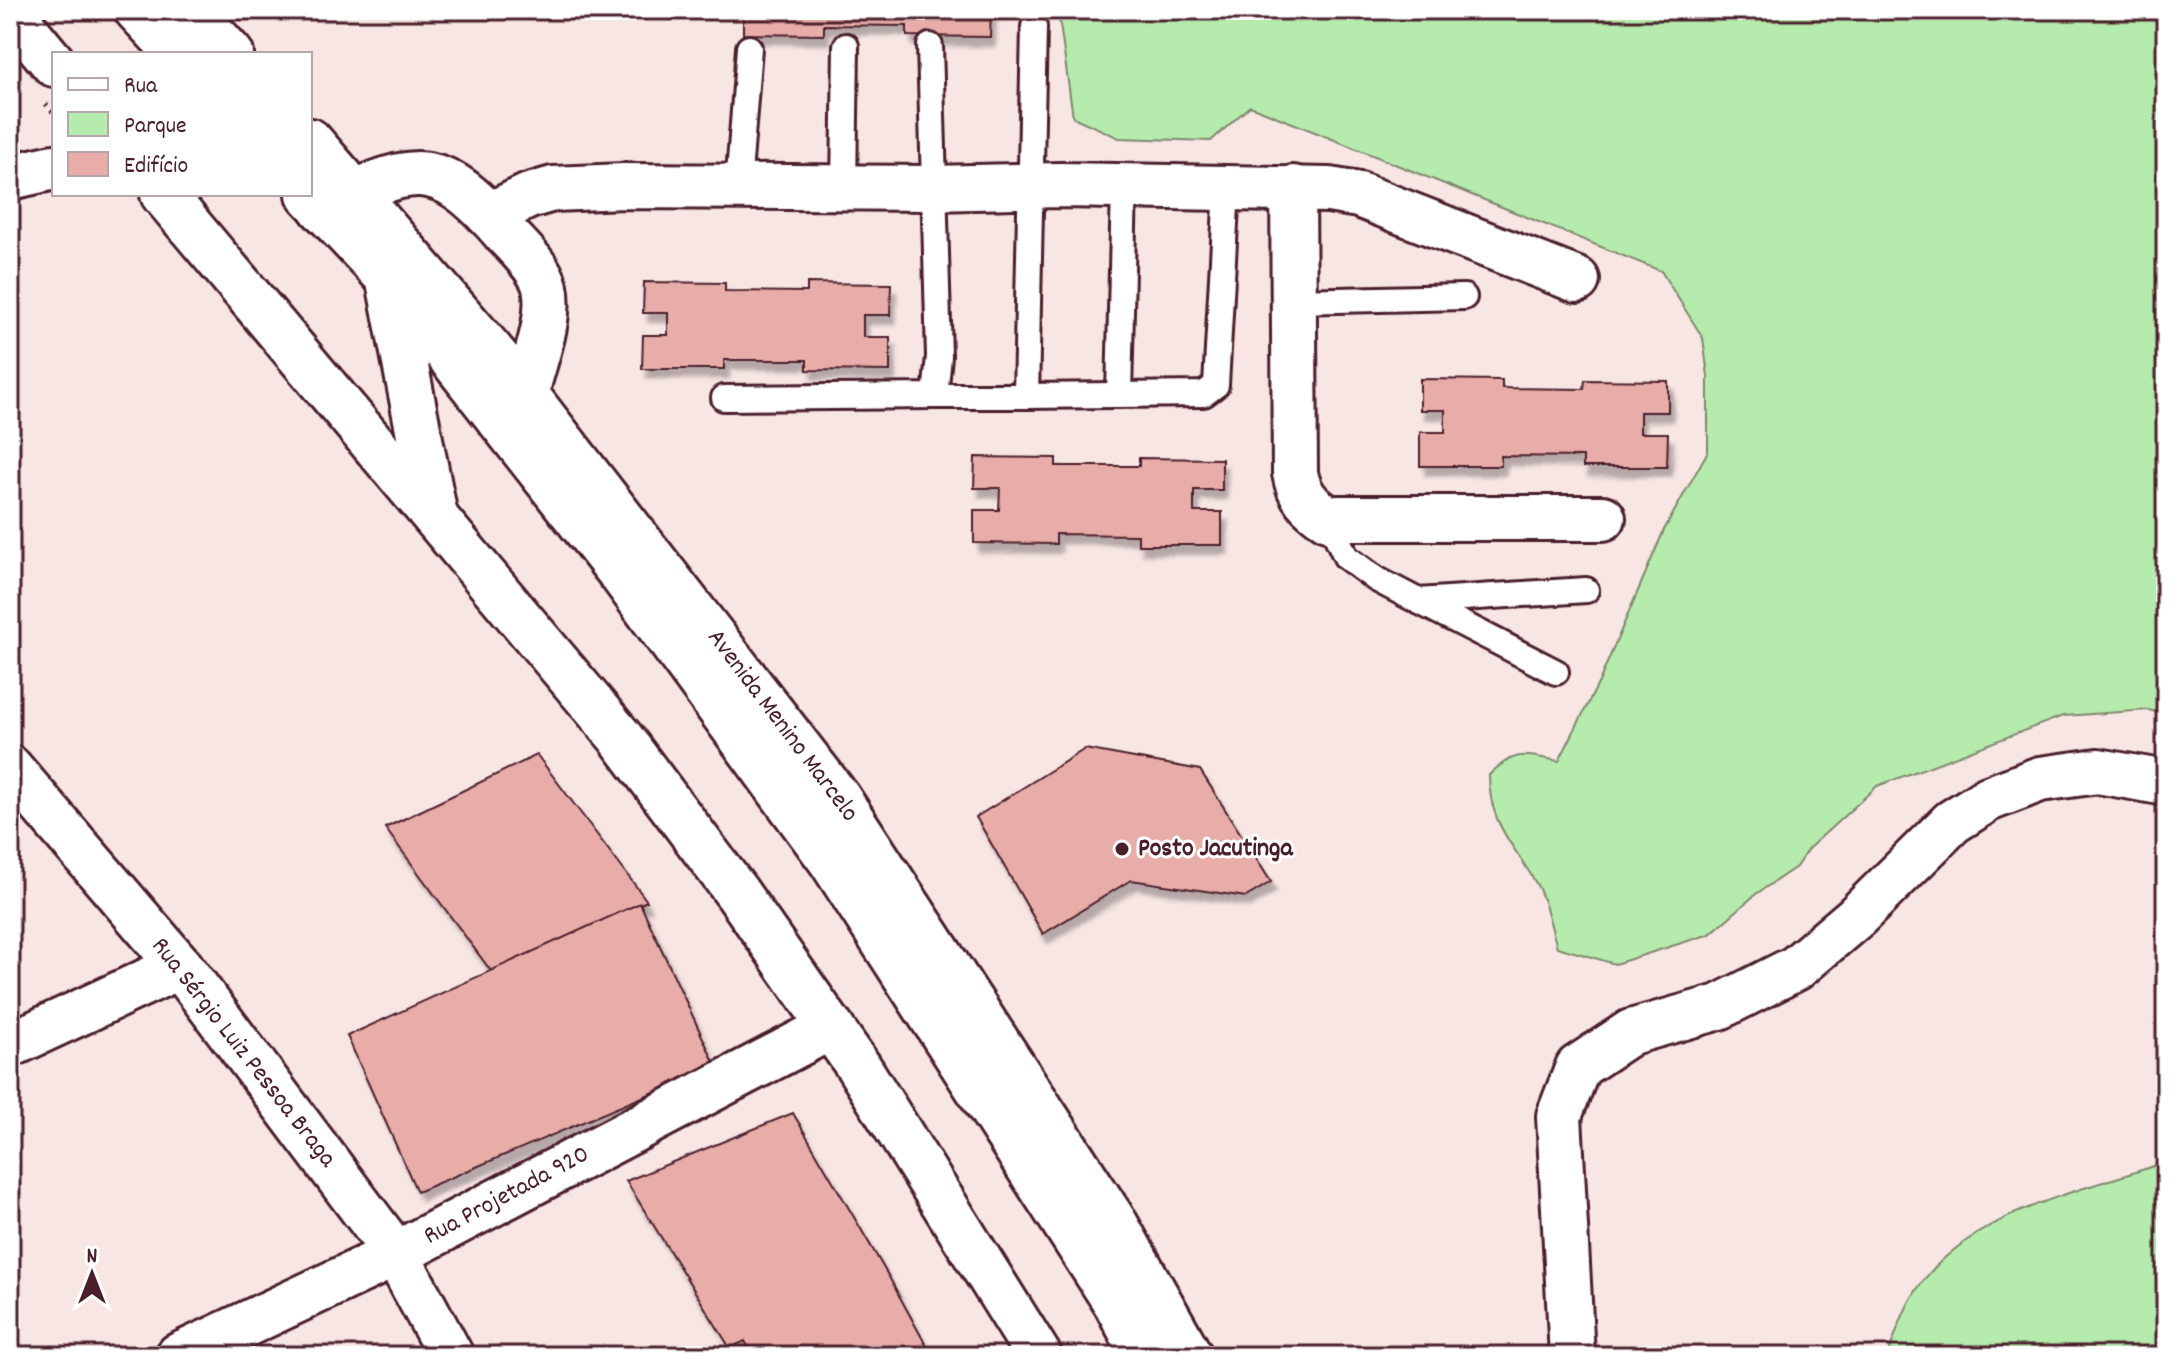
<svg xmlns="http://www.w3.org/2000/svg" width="2176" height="1366" viewBox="0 0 2176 1366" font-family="Dekko,sans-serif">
<defs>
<filter id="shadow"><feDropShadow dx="5" dy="9" stdDeviation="2" flood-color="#0004"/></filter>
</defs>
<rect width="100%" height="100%" fill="#f8e6e5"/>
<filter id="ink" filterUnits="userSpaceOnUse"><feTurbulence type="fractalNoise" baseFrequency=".0125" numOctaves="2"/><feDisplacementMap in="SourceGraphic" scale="16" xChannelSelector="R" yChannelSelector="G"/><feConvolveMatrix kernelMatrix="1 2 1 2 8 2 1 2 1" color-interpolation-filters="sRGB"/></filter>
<g filter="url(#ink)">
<!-- green -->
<g fill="#b5ecae" stroke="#80866c" stroke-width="2">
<path d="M 1058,10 L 1989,10 L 1997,13 L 2166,10 L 2166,715 L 2149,710 L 2063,716 L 1877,786 L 1808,849 L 1796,867 L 1756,894 L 1710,934 L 1615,964 L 1557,947 C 1551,928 1547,905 1538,887 C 1516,846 1489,827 1489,775 C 1515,749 1525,755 1559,761 L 1599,682 L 1664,530 L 1708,451 L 1708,376 L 1703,338 L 1661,271 L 1250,106 L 1211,141 L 1119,138 L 1073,117 Z"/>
<path d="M 2166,1162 L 2166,1356 L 1887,1356 C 1895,1337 1901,1316 1911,1299 C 1960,1213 2080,1192 2166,1162 Z"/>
</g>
<!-- building -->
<g fill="#e8ada9" stroke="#4a1f2b" stroke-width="2" filter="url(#shadow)">
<polygon points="743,10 991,10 990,37 907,36 907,26 824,25 824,35 743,34"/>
<polygon points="644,282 725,283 725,291 807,292 807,283 891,284 890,315 863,315 863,337 890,337 890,371 807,370 807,360 724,360 724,369 642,369 643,335 668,335 668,313 643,313"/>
<polygon points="1420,379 1502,380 1502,388 1584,389 1585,380 1668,381 1668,412 1640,412 1640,433 1668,433 1667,467 1583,467 1583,457 1501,456 1501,466 1420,466 1420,432 1445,432 1445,410 1420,410"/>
<polygon points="975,457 1056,458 1056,466 1139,466 1139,458 1222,459 1222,490 1194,490 1194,512 1222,512 1222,545 1138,545 1138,535 1056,534 1056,544 974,543 974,510 999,510 1000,488 974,488"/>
<polygon points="1085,749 1200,770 1271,882 1246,897 1131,880 1043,934 976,817"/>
<polygon points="537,755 647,901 491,971 385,828"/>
<polygon points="640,903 716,1066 417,1192 347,1036"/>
<polygon points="793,1113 889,1277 932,1356 753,1356 745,1341 730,1348 626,1181"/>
</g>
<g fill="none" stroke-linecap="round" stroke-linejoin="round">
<!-- lane casing -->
<g stroke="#4a1f2b" stroke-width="30">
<g id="lane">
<polyline points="738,187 749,48"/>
<polyline points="844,188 846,46"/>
<polyline points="1294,301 1464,297"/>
<polyline points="1119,395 1124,186"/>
<polyline points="935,396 1026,396 1034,27"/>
<polyline points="1026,396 1204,394 1216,385 1227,188"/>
<polyline points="724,398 935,396 939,356 930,46"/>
<polyline points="1328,518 1346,557 1376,579 1418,601 1586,590"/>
<polyline points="1420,602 1556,672"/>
</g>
</g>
<!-- street casing -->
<g stroke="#4a1f2b" stroke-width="50">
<g id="street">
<path d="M 1293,188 L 1295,473 C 1299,495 1309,506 1328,518 L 1603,518"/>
<path d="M 322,209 C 410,165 436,152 505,233 C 519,249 540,267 545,287 C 552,319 533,363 526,394"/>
<polyline points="489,215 529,196 553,189 624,186 932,188 1061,185 1329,190 1359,195 1577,280"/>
<polyline points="10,768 180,966 396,1254 451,1356"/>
<polyline points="10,1045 180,966"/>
<polyline points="178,1356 396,1254 831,1027"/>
<polyline points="1572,1356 1559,1116 1578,1067 1631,1032 1719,1007 1796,968 1856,917 1952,822 1988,799 2040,779 2098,771 2166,783"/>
</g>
</g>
<!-- secondary casing -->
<g stroke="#4a1f2b" stroke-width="50">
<polyline id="secondary" points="10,177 54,167"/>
</g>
<!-- primary casing -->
<g stroke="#4a1f2b" stroke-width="50">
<g id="primary">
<polyline points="137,10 178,54"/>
<polyline points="191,10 231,54"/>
<polyline points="10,11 54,64"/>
<polyline points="310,141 503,365 838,798 1115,1223 1190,1356"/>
<polyline points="163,194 620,737 737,893 858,1066 1039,1356"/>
<polyline points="309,194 389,279 621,574 832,862 1116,1303 1144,1356"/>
<polyline points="390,286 435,516"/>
</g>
</g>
<!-- path -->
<polyline stroke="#4a1f2b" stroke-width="5" stroke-dasharray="2 6" stroke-linecap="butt" points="46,104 54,113"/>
<!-- lane -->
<use href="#lane" stroke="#fff" stroke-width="24"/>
<!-- street -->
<use href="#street" stroke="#fff" stroke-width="44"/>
<!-- secondary -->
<use href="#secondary" stroke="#fff" stroke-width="44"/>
<!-- primary -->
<use href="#primary" stroke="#fff" stroke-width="44"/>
</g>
</g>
<!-- markers -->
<circle fill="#4a1f2b" stroke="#fff" stroke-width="3" cx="1122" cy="849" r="8"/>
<g text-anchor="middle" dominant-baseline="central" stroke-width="6" stroke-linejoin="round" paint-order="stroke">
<!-- street labels -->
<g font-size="26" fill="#4a1f2b" stroke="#fff">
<text transform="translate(782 726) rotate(53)">Avenida Menino Marcelo</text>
<text transform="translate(243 1053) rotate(52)">Rua Sérgio Luiz Pessoa Braga</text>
<text transform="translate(507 1196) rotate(-28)">Rua Projetada 920</text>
</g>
<!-- poi labels -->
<g font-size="26" font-weight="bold" fill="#4a1f2b" stroke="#fff" text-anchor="start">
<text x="1138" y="849">Posto Jacutinga</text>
</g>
</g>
<!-- margin -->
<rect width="2176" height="1366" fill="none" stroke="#fff" stroke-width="40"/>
<rect x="20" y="20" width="2136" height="1326" fill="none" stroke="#4a1f2b" stroke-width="3" filter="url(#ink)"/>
<!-- legend -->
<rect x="52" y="52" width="260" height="144" fill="#ffffff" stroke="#b7a5aa" stroke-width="2"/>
<rect x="68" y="78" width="40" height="12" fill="#ffffff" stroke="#b7a5aa" stroke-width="2"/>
<text x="124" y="92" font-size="24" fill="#4a1f2b">Rua</text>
<rect x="68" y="112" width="40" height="24" fill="#b5ecae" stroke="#b7a5aa" stroke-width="2"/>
<text x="124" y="132" font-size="24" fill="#4a1f2b">Parque</text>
<rect x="68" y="152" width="40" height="24" fill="#e8ada9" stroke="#b7a5aa" stroke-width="2"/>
<text x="124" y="172" font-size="24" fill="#4a1f2b">Edifício</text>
<!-- north arrow -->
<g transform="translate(92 1274)" stroke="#ffffff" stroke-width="6" paint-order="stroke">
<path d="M0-6L14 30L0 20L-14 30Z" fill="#4a1f2b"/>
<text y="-12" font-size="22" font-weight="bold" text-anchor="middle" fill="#4a1f2b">N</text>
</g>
</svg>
